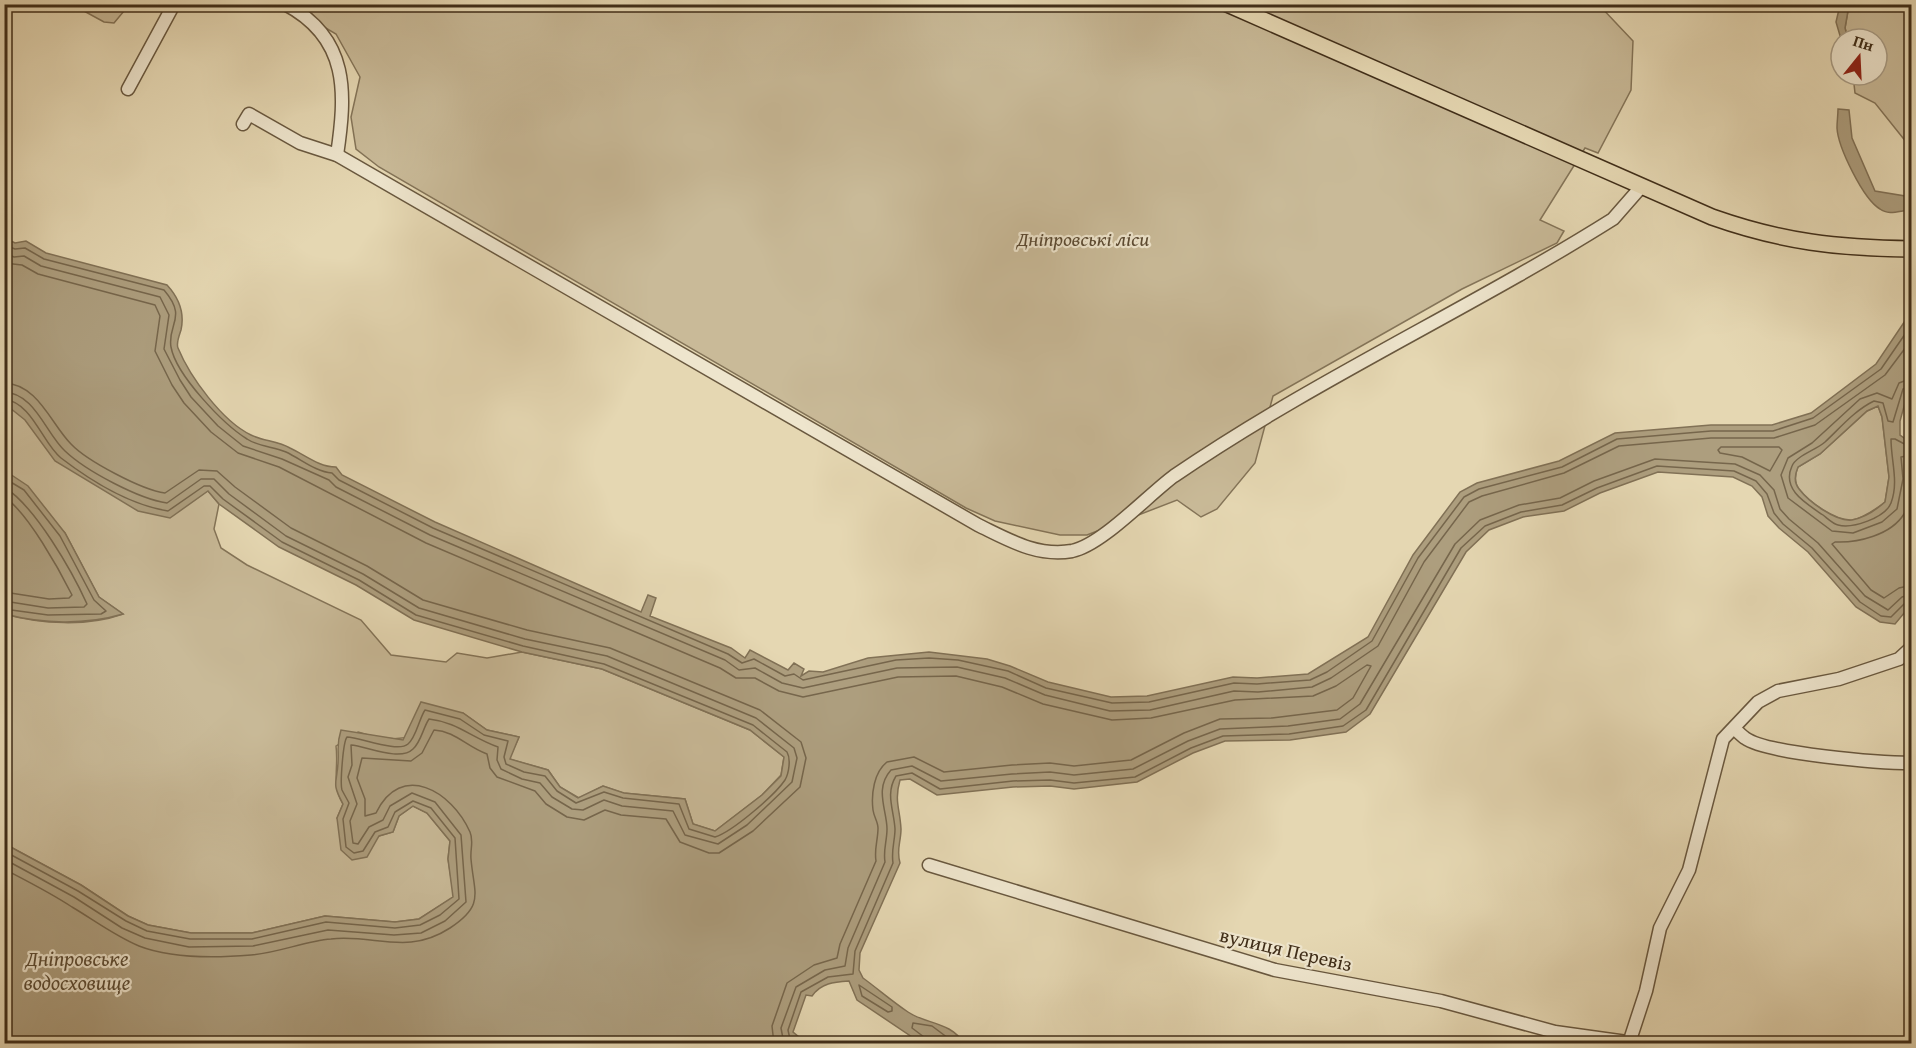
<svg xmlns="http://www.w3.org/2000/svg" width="1916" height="1048" viewBox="0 0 1916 1048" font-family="'Gentium Book Plus',serif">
<rect width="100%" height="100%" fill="#e5d7b2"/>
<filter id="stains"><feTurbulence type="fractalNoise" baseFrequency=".00333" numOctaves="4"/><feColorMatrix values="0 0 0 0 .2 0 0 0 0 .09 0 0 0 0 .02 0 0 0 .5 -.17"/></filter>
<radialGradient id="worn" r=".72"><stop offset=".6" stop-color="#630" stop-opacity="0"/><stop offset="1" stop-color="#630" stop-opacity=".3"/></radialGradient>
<!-- green -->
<g fill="#c9ba98" stroke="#847458" stroke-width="1.5">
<polygon points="73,5 129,5 114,23 104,22"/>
<polygon points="287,5 1599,5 1633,41 1631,90 1598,153 1585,148 1540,220 1564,231 1557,243 1462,289 1273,396 1255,463 1217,509 1201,517 1177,500 1087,535 1060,535 995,521 966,508 379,167 356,149 351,117 360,77 336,34"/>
<polygon points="1849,5 1911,5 1911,148 1875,103 1855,93 1853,75 1877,75 1877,39 1848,39 1845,28"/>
<path d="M 5,341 L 208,491 L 219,504 L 214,529 L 221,548 L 247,565 L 361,620 L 391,655 L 446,662 L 457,653 L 487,658 L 522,652 L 602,669 L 750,730 L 784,757 L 781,775 L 762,795 L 715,831 L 693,824 L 685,799 L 623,793 L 603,786 L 579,798 L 560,787 L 548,770 L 509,759 L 519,737 L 487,730 L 463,713 C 419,733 407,748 358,732 L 336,746 C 339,768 331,784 343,804 L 337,818 L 379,836 L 393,832 L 399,816 L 413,806 L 427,813 L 450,841 L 448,859 L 454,897 L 419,919 L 395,922 L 325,916 L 252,933 L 191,933 L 148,925 L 128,916 L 81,885 L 5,844 L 4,614 C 41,624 87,627 123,614 L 99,597 L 65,533 L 5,470 Z"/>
<path d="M 1878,406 L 1882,417 L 1889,477 L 1885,502 C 1876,509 1863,518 1852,520 C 1835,521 1809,502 1799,489 C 1794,482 1795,474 1798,467 L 1820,454 L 1867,411 Z"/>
</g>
<!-- water -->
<g fill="#ad9e7e" stroke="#817156" stroke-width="1.5" fill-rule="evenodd">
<polygon points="1840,5 1849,5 1845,28 1848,39 1841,39 1836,22"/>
<path d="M 1838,109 L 1849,110 L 1852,138 L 1875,191 L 1911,197 L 1911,210 C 1901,210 1889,216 1880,209 C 1863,199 1838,147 1837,128 C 1837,121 1838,115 1838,109 Z"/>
<path d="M 5,238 L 15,243 L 26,241 L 46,253 L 167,285 C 179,298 185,312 181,330 C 179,336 176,343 178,348 C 190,377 222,421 251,435 C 263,441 278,441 290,448 C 305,455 319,467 336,467 L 342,475 L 435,522 L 641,612 L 648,595 L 656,598 L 650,616 L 731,648 L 745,658 L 750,650 L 788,670 L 794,663 L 804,669 L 801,676 L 809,671 L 823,672 L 868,658 L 929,652 L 987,659 L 1010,666 L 1048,682 L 1111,697 L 1147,696 L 1233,677 L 1257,678 L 1308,674 L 1368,637 L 1413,555 L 1460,492 L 1477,483 L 1559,461 L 1615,433 L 1711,425 L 1772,425 L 1811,413 L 1876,364 L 1911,312 L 1911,381 L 1900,421 L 1900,435 L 1911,443 L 1910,606 L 1895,624 L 1880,622 L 1856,607 L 1808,552 L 1779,528 L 1768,516 L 1762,497 L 1752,486 L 1733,477 L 1658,472 L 1600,493 L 1564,511 L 1523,517 L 1489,530 L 1466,552 L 1370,714 L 1346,732 L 1290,740 L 1225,741 L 1193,753 L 1137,782 L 1074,789 L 1050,786 L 1013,787 L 937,795 L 910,779 L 900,780 C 894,801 900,809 901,829 C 901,842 896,850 900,863 L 860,953 L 859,970 L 863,978 C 878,989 893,1002 908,1012 C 925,1024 952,1022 963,1043 L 921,1043 L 857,1000 L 849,981 C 834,982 821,983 812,996 L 806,995 L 793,1032 L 799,1037 L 797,1043 L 5,1043 L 5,844 L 81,885 L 128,916 L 148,925 L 191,933 L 252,933 L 325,916 L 395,922 L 419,919 L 453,897 L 448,859 L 450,841 L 427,813 L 413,806 L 399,816 L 393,832 L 379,836 L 367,857 L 352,860 L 341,850 L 337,818 L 343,804 C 331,782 337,784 338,763 C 339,748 336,746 341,730 L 403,740 L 421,702 L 463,713 L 487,730 L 519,737 L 510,759 L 548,770 L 560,787 L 578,798 L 603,786 L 624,793 L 685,799 L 693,824 L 715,831 L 762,795 L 781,776 L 784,757 L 750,730 L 602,669 L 522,652 L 414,620 L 356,585 L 279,547 L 219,504 L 208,491 L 170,518 L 138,511 L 55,461 L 25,420 L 5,404 ZM 1878,406 L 1882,417 L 1889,477 L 1885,502 C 1876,510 1863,518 1852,520 C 1836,522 1809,502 1799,489 C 1794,483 1795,474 1798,467 L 1820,454 L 1867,411 Z"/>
<path d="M 4,470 L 28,486 L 65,533 L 99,597 L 123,614 C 86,625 42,624 5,614 Z"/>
</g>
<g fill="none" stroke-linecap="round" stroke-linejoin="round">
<!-- shore -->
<g stroke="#76664c" stroke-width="1.5">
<path d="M 4,245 L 15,249 L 25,248 L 44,259 L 164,290 C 188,318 167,324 171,347 C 176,375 223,424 247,439 C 257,446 274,447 286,452 C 301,459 316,472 332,473 L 339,480 L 433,528 L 728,654 L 742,663 L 754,659 L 785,676 L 794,674 L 803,680 L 896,660 L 929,658 L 958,660 L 1008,671 L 1046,688 L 1112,703 L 1149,702 L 1234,683 L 1257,684 L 1310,680 L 1327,672 L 1372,641 L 1418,558 L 1464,497 L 1479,489 L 1562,467 L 1617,439 L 1711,431 L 1773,431 L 1813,418 L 1881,369 L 1912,324"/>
<polyline points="4,253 14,257 24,256 41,266 160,297 169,315 164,349 180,380 191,397 218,426 243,446 282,459 329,480 336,487 430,535 725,660 739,670 755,668 782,683 803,688 897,668 957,667 1005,678 1045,695 1110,711 1150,710 1234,691 1258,692 1312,687 1331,678 1378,646 1424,562 1469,502 1482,496 1564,473 1619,446 1711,438 1774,438 1815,425 1885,375 1912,339"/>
<path d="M 4,263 L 22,265 L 38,274 L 155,305 L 160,316 L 155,351 L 172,385 L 184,403 L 211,432 L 238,453 L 279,467 L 426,543 L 720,668 L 736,678 L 755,678 L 779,691 L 803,697 L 898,677 L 956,676 L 1002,687 L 1043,704 L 1112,720 L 1151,718 L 1235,700 L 1313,696 L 1336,686 L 1367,665 L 1371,666 L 1353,698 L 1337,710 L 1272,718 L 1220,719 L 1184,733 L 1131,760 L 1074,766 L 1050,763 L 1012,765 L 944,772 L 914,757 L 887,762 C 874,772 871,794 873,810 C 874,817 878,822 878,828 C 878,840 874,849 876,861 L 840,944 L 837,958 L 814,965 L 787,983 L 772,1026 L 774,1044"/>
<polyline points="1912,378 1899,383 1892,399 1877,393 1860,399 1812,443 1788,458 1781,475 1788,498 1832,531 1853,533 1882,522 1897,509 1903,479 1901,457 1912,455"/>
<path d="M 4,383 C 38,384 51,424 71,444 C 87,461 142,490 165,493 L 199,470 L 217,471 L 235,487 L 291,528 L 367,566 L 423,600 L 527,630 L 610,648 L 760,710 L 801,742 L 806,758 L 800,787 L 753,831 L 719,853 L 709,853 L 680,842 L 666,819 L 621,815 L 605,810 L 584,820 L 567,817 L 546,804 L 535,791 L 497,777 L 490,768 L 487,754 C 467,747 455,731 434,730 L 422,753 L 411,761 L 362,758 L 357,778 L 365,799 L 365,816 L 376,813 C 401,761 452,791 470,832 C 474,841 470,849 471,859 C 474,894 485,905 450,928 C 407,956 375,934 331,939 C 305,941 278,953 251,955 C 215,958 172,959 139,946 C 115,936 94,920 72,907 C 51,893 27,881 4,869"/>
<path d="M 1912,385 L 1903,389 L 1893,422 L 1888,421 L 1883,403 L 1874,401 C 1855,410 1840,428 1825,442 C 1816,450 1796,456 1792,466 C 1781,490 1807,504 1823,515 C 1827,518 1833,524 1838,525 C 1852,529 1885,518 1891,503 C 1899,482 1891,461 1891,439 L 1895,439 L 1912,448"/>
<path d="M 4,392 C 35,393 46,434 65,451 C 86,471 139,499 167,503 L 201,479 L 214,479 L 229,494 L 286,536 L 363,574 L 419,608 L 525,639 L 607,656 L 756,718 L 794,748 L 797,758 L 792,782 L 747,825 L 718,844 L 685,835 L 673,811 L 622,806 L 604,800 L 583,810 L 572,809 L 552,797 L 540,783 L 522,779 L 501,769 L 497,760 L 498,747 C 472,738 457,722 429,719 C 423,728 421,742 413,749 C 400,762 366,746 351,745 L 352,765 L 348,777 L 357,804 L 350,821 L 353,843 L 358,844 L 369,827 L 383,820 L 390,806 L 412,793 L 435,802 L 461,835 L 466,902 L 445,921 L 421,933 L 394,935 L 328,930 L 253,946 L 189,947 L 145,938 L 122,928 L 74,897 L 4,859"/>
<path d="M 4,399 C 33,403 42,443 61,458 C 91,481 131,505 168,511 L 204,486 L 210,486 L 223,499 L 282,542 L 359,580 L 416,615 L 523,646 L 604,664 L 753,725 L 787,752 C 791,759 789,773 785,780 C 775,795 732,832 715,837 L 689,829 L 679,804 L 623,798 L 604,792 L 576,803 L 557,791 L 545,776 L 524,772 L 506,764 L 504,757 L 508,741 L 484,735 L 460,719 L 425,710 C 419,719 416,738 408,744 C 398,753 359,737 347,737 C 343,742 340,783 342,790 C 344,794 347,799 349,803 L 343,819 L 346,847 L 354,853 L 363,851 L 375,832 L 388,827 L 395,812 L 413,801 L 431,808 L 455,838 L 459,899 L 440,915 L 420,925 L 395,928 L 326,922 L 252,939 L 190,939 L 147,931 L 126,921 L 78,891 L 4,851"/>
<polygon points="1721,447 1779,447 1782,450 1770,471 1742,457 1720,453 1718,450"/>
<polyline points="4,478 24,490 60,536 94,600 106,611 101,614 48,615 4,609"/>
<path d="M 1912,481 C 1910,492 1910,505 1904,514 C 1891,535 1858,543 1835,542 L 1832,544 L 1871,590 L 1884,598 L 1899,588 L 1912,585"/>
<path d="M 4,487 C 35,506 72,571 87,604 L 84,607 L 48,608 L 4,601"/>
<path d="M 4,497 C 27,511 60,571 72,595 L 69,598 L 49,599 L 4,592"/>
<polygon points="859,985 892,1007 892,1011 888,1012 862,996"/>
<path d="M 784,1044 L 781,1028 L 796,987 L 825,970 L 845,966 L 848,948 L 885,862 C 883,850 887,841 887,829 C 887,810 874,789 891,770 L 912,766 L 941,781 L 1012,774 L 1050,772 L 1074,775 L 1133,769 L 1188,741 L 1220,729 L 1288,726 L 1340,719 L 1360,704 L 1455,544 L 1480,520 L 1519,505 L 1560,498 L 1594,481 L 1655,459 L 1735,464 L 1760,475 L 1774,490 L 1780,509 L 1789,519 L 1818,543 L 1865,596 L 1888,610 L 1902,597 L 1912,594"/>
<path d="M 791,1044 L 788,1030 L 801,992 L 828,977 L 853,974 L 855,951 L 893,863 C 891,850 895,841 895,829 C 894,810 885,794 896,776 L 912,773 L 940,789 L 1013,781 L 1050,780 L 1074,783 L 1135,777 L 1191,748 L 1223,736 L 1289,734 L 1343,726 L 1366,710 L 1461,548 L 1485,526 L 1521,512 L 1562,505 L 1597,488 L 1657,466 L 1734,471 L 1756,481 L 1767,494 L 1774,513 L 1783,524 L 1812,548 L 1860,602 L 1881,616 L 1891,617 L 1905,603 L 1912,602"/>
<polyline points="925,1044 924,1037 912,1028 913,1023 932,1026 956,1044"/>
</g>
<!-- minor casing -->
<g stroke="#69583f" stroke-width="15">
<g id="minor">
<path d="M 285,4 C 350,38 346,94 337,155"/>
<polyline points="128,89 174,4"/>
<path d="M 243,124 L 249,114 L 300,143 L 337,155 L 978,525 C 1009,540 1037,557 1072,551 C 1102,545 1148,495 1174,476 C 1314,380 1470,309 1613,219 L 1641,187"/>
<path d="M 1735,729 C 1738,732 1742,736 1745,738 C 1767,754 1881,763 1912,763"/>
<polyline points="929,865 1275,970 1441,1001 1555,1032 1641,1044"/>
<polyline points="1630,1040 1646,991 1660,928 1689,870 1723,739 1758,702 1778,691 1839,679 1899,659 1912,647"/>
</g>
</g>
<!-- major casing -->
<g stroke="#402e19" stroke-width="18">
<path id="major" d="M 1227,4 L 1712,217 C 1783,242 1837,248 1912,249"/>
</g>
<!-- minor -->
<use href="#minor" stroke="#eee5cd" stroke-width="12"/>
<!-- major -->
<use href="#major" stroke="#e5d7b2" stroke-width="15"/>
</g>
<g text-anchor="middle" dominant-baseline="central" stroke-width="4.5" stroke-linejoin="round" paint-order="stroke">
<!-- park labels -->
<g font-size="20" font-style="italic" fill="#5b4a32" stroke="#eee5cd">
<text x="1083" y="238">Дніпровські ліси</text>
</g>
<!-- street labels -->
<g font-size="20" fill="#402e19" stroke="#eee5cd">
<text transform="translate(1286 949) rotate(13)">вулиця Перевіз</text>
</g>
<!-- water labels -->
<g font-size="21" font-style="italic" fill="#5b4a32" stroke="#eee5cd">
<text x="77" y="958">Дніпровське<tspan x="77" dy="24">водосховище</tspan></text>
</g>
</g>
<!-- margin -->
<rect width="1916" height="1048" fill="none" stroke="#e5d7b2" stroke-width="24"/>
<rect x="6" y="6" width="1904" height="1036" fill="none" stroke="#402e19" stroke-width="3"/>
<rect x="12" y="12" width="1892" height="1024" fill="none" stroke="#402e19" stroke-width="1.5"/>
<!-- north arrow -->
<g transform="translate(1859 57) rotate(18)"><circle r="28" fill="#eee5cd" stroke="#a89c85" stroke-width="1.5"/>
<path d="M0-4.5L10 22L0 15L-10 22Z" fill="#8f2418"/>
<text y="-9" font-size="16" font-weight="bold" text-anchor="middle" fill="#402e19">Пн</text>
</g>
<rect width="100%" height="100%" filter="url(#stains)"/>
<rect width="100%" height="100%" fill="url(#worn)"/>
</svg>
